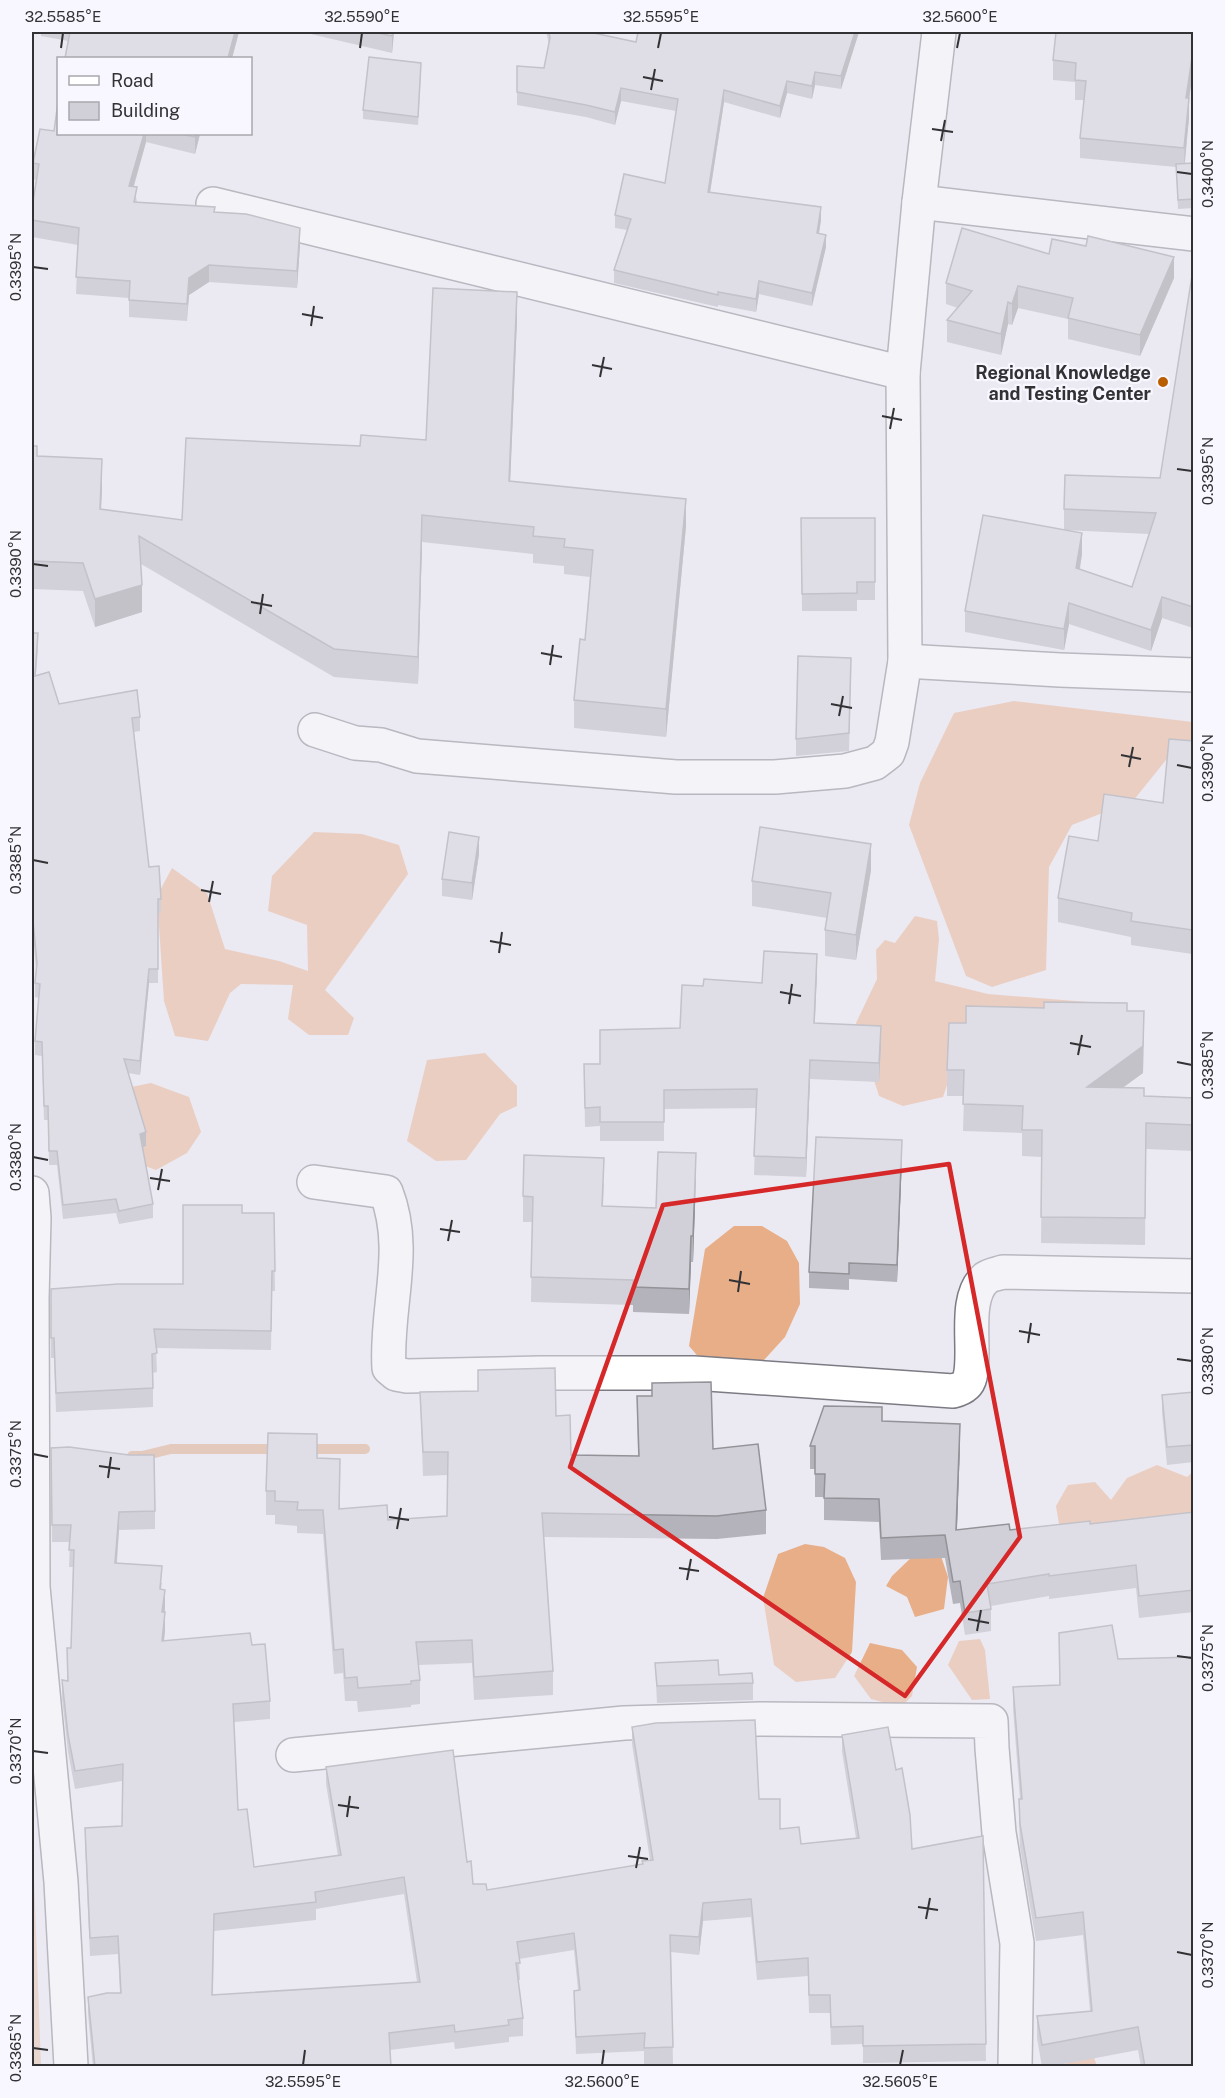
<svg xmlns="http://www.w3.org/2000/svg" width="1225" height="2098" viewBox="0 0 1225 2098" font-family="'Public Sans',sans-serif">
<rect width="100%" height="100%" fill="#ebeaf3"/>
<!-- green -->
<polygon fill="#e3bca2" points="32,1822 41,2066 32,2066"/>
<!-- forest -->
<g fill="#e8ae88">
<polygon points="1014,701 1193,722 1193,748 1174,750 1133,801 1072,825 1049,867 1046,970 992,987 966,976 909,825 920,783 954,713"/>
<polygon points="314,832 362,834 399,845 408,874 325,990 354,1018 348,1035 309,1035 288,1019 293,985 241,984 230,993 208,1041 175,1036 164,1001 157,896 172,868 207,893 225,949 279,961 308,971 307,925 268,911 272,876"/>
<polygon points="915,916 937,921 939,939 935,981 988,994 1088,1002 1090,1022 968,1023 943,1097 903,1106 879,1096 856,1023 877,979 876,950 885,940 895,943"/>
<polygon points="485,1053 517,1086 517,1106 500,1114 466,1160 436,1161 407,1141 427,1060"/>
<polygon points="151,1083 189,1097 201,1132 187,1153 156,1170 101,1150 106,1092"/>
<polygon points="734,1226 762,1226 787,1241 799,1263 800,1304 785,1337 753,1372 709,1369 689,1346 705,1249"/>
<polygon points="1157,1465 1187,1477 1193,1472 1193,1537 1078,1539 1059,1524 1056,1506 1068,1485 1095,1482 1111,1500 1127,1478"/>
<polygon points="805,1544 824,1547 845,1558 856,1582 852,1652 835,1678 796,1682 774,1665 763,1598 778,1554"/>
<polygon points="940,1553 948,1577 944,1609 915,1617 907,1597 886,1586 892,1576 914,1555"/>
<polygon points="980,1639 985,1650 990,1699 972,1700 948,1665 959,1641"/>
<polygon points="870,1643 902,1650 917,1667 912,1696 901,1707 871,1699 854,1676"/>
<polygon points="1078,2055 1093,2055 1097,2066 1063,2066"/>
</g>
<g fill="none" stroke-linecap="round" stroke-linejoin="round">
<!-- stream -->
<g stroke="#dca37d" stroke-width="10">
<polyline points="305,1449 365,1449"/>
<polyline points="132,1456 142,1456 171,1449 280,1449"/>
</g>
<!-- minor casing -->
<g stroke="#7c7b83" stroke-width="36">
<g id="minor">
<polyline points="919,202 1194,234"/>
<polyline points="213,204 903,373"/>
<polyline points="905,661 1060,670 1194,675"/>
<polyline points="315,730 355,743 381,745 417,756 676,777 775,777 845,771 875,763 888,753 892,742 905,661 903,373 919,202 939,32"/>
<path d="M 314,1182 L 386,1192 C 409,1250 385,1309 389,1368 L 396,1374 L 407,1376 L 540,1373 L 694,1373 L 953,1391 C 961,1389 968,1386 970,1377 C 977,1350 962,1298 986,1278 C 990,1275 997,1274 1003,1272 L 1194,1276"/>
<polyline points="32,1193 34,1218 32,1299 33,1587 61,1882 71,2066"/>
<polyline points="293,1755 624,1723 760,1719 991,1721 992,1748 999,1833 1017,1943 1015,2066"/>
</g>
</g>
<!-- minor -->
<use href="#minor" stroke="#fff" stroke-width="33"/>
</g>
<!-- wall -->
<g fill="#b4b3bb" fill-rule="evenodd">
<polygon points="41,32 239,32 232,58 68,41 41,36"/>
<polygon points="302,32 394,32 392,53"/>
<polygon points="546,32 589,32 636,42 859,32 841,89 815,85 812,99 787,93 780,118 724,102 710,193 821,220 819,233 826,247 812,306 759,294 756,312 718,305 718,307 614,283 614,270 627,230 615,228 615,215 665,183 676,111 621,101 615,125 586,117 517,105 517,66 544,68 549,44"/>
<polygon points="1194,32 1194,64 1189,99 1189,118 1185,163 1194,163 1194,208 1178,209 1176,167 1080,158 1080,138 1084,100 1075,100 1075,82 1053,80 1053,60"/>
<polygon points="421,72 418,125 363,119 363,110"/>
<polygon points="54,131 58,134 200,134 195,154 146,142 134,186 137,202 215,212 300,245 297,288 209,282 189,295 187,321 129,317 129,298 76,294 78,245 32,237 32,208 36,180 33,179 33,163"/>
<polygon points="1049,254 1174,278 1140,356 1068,339 1068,319 1018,308 1012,325 1008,324 1001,355 947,342 947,320 958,308 946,304 946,283"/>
<path d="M 1194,263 L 1193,628 L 1162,618 L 1151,651 L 1069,624 L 1064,650 L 965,632 L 965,611 L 1064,530 L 1064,509 L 1160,478 ZM 1064,530 L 1149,534 L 1132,587 L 1080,569 L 1082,554 Z"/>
<polygon points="517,320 510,481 686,526 666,737 574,728 574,700 585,640 590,577 564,574 564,566 533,563 533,554 422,542 418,684 334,677 141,564 142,612 95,627 83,591 32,589 32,446 37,456 102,486 101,509 182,520 360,446 426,440"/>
<polygon points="801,518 875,518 875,600 857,600 857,611 802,611"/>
<polygon points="32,633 38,647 36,675 59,704 140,717 140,731 134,732 149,867 161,899 161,913 158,913 158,983 149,983 140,1075 128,1073 146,1146 142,1147 153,1204 153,1218 119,1224 116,1213 63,1219 57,1165 49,1165 48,1120 44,1120 42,1056 35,1055 35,1041 39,998 35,997 35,983 36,969 32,924"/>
<polygon points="851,675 849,751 796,756 796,739"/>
<polygon points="1194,741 1194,947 1192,954 1131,945 1131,937 1058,922 1058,898 1098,841 1163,803"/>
<polygon points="479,854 472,900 442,896 442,879"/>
<polygon points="871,870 856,960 825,956 825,930 827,918 752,906 752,881"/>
<polygon points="817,973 814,1023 881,1045 879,1082 810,1079 806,1177 754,1175 756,1108 664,1109 664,1141 600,1141 600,1126 585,1127 584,1064 600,1064 680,1028 703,986 762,983"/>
<polygon points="1127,1011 1144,1038 1143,1073 1123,1087 1144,1096 1194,1098 1194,1151 1146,1149 1145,1245 1041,1243 1042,1157 1022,1156 1022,1133 963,1131 964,1096 947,1096 947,1070 966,1023"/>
<polygon points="902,1157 897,1282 849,1279 849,1290 809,1288 809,1272"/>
<polygon points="696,1178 693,1262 691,1262 689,1314 633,1312 633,1305 531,1302 532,1222 523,1222 523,1196 604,1183 603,1206 656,1208"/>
<polygon points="242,1213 274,1213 275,1291 272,1291 271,1350 156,1348 157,1372 153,1373 153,1407 56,1412 54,1358 51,1358 51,1289 183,1284"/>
<polygon points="478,1370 556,1416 571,1455 638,1456 637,1396 713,1449 766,1510 766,1534 717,1539 544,1537 553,1671 553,1695 474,1700 472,1663 418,1665 420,1680 420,1704 411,1705 411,1707 358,1712 357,1701 345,1701 343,1673 334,1674 323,1534 297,1533 297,1526 275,1524 275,1515 266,1515 266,1491 340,1483 340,1509 388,1520 447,1516 448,1475 423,1476 420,1392 478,1391"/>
<polygon points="1194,1392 1194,1462 1167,1465 1162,1412 1162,1395"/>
<polygon points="882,1421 960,1446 957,1530 1010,1530 1090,1524 1194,1512 1194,1612 1139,1618 1136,1588 1049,1599 1049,1596 991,1606 991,1631 965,1635 960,1603 953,1604 945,1558 881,1560 879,1522 824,1520 824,1497 815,1497 815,1469 810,1469 810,1446"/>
<path d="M 51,1448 L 155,1511 L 155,1529 L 119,1530 L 117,1563 L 162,1583 L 161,1589 L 165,1607 L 165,1630 L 164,1641 L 252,1645 L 270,1701 L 270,1719 L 234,1722 L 238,1810 L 254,1867 L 338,1856 L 326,1784 L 326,1767 L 467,1862 L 473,1884 L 487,1890 L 642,1864 L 650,1860 L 632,1744 L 632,1727 L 759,1799 L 780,1829 L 801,1844 L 856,1838 L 842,1752 L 842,1735 L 896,1770 L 912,1849 L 983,1836 L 986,2061 L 863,2063 L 863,2044 L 831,2045 L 830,2013 L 809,2013 L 808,1976 L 757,1980 L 751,1917 L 703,1921 L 699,1955 L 671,1952 L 673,2064 L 644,2065 L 644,2051 L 576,2054 L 574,1991 L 578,1990 L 574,1950 L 519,1959 L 520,1980 L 518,1980 L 523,2018 L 523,2036 L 509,2037 L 509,2042 L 455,2049 L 454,2042 L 390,2050 L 391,2067 L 93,2067 L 88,2014 L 88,1997 L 120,1993 L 118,1954 L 90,1956 L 85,1845 L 85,1828 L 122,1826 L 122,1781 L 75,1789 L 68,1752 L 62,1698 L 62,1680 L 67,1681 L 71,1648 L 73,1567 L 69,1567 L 70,1542 L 52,1542 ZM 404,1894 L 417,1982 L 213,1995 L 214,1931 L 316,1920 L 316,1909 Z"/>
<polygon points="1059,1633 1118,1659 1194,2067 1141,2067 1138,2050 1048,2067 1042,2067 1037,2038 1037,2016 1090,2011 1083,1935 1036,1941 1020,1847 1019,1821 1019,1799 1020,1799 1013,1709 1013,1687 1059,1686"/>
<polygon points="655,1663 753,1683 753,1700 657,1703"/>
</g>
<!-- shaded-wall -->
<g fill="#929298">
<polygon points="235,32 239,32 232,58 228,58"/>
<polygon points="392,32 394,32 392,53"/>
<polygon points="855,32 859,32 841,89 841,76"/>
<polygon points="1194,44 1194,64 1189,99 1189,118 1184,168 1186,98"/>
<polygon points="815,72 815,85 812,99 812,86"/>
<polygon points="787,81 787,93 780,118 780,106"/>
<polygon points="621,88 621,101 615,125 615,112"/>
<polygon points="724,90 724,102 708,205 708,192"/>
<polygon points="144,134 146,134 146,142 129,202 129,186"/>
<polygon points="196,134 200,134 195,154 195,137"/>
<polygon points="821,207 821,220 817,245 817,233"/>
<polygon points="300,228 300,245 297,288 297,271"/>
<polygon points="826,235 826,247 812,306 812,293"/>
<polygon points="1174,257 1174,278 1140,356 1140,335"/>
<polygon points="209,265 209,282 189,295 187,321 189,278"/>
<polygon points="759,281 759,294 756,312 756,299"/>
<polygon points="1018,286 1018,308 1012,325 1012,304"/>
<polygon points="517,292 517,320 509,509 509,481"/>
<polygon points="1008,302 1008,324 1001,355 1001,334"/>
<polygon points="102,459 102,486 100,536 100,509"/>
<polygon points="686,499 686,526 666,737 666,709"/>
<polygon points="422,515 422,542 418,684 418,657"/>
<polygon points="1082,533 1082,554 1076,589 1076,568"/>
<polygon points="142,585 142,612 95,627 95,599"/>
<polygon points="1162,597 1162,618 1151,651 1151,630"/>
<polygon points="1069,603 1069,624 1064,650 1064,629"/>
<polygon points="479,837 479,854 472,900 472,883"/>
<polygon points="871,844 871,870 856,960 856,935"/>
<polygon points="1194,923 1194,947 1192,954 1192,930"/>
<polygon points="817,954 817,973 814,1042 814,1023"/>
<polygon points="149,969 149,983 140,1075 140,1061"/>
<polygon points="1144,1011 1143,1073 1087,1114 1087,1087"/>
<polygon points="881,1026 881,1045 879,1082 879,1063"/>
<polygon points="810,1060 810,1079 806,1177 806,1158"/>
<polygon points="146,1132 146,1146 140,1148 140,1134"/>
<polygon points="902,1140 902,1157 897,1282 897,1265"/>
<polygon points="696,1153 696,1178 693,1262 693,1236"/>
<polygon points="691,1236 691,1262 689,1314 689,1289"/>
<polygon points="960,1424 960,1446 956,1553 956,1530"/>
<polygon points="119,1512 119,1530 115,1580 115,1563"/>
<polygon points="165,1590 165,1607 162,1630 162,1612"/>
<polygon points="165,1612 165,1630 162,1658 162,1641"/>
<polygon points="703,1903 703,1921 699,1955 699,1937"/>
</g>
<!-- building -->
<g fill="#d1d0d9" stroke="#929298" stroke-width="1.5" fill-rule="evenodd">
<polygon points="70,32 235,32 228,58 65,58"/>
<polygon points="374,32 392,32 392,36"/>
<polygon points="549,32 589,32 636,42 638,32 855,32 841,76 815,72 812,86 787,81 780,106 724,90 708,192 821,207 817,233 826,235 812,293 759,281 756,299 718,292 718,295 614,270 631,219 615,215 624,174 665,183 678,99 621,88 615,112 586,105 517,92 517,66 544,68 550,38"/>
<polygon points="1056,32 1194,32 1194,44 1186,98 1189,98 1184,148 1080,138 1086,81 1075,80 1076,63 1053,60"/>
<polygon points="369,57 421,63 418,117 363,110"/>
<polygon points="58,102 58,134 144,134 129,186 137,187 134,202 215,207 214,212 246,214 300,228 297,271 209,265 189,278 187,304 129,300 130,281 76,277 79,228 32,220 32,208 39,164 33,163 40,129 54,131"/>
<polygon points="180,134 196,134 195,137"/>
<polygon points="1194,163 1194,199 1178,200 1176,164"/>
<polygon points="962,228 1049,254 1052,239 1086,246 1088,236 1174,257 1140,335 1068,318 1073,298 1018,286 1012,304 1008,302 1001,334 947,320 972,291 946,283"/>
<polygon points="1194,263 1193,607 1162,597 1151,630 1069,603 1064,629 965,611 983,515 1082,533 1076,568 1132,587 1156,513 1064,509 1065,475 1160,478"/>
<polygon points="433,288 517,292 509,481 686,499 666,709 574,700 580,639 585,640 593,550 564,547 565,539 533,536 534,527 422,515 418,657 334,649 139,536 142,585 95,599 83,563 32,561 32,446 37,446 37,456 102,459 100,509 182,520 186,438 360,446 361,435 426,440"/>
<polygon points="801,518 875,518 875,582 857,582 857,593 802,594"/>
<polygon points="32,633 38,633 35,676 49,672 59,704 137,690 140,717 132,718 149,867 159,866 161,899 158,899 158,969 149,969 140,1061 124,1059 146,1132 140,1134 153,1204 119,1211 116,1199 63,1205 57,1151 49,1151 48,1106 44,1106 42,1042 35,1041 40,984 35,983 37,963 32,910"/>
<polygon points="798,656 851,658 849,733 796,739"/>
<polygon points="1169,739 1194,741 1194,923 1192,930 1131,921 1132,913 1058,898 1069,836 1098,841 1104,794 1163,803"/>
<polygon points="760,827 871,844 856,935 825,930 831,893 752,881"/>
<polygon points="449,832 479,837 472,883 442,879"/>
<polygon points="764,951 817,954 814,1023 881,1026 879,1063 810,1060 806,1158 754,1156 757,1089 664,1090 664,1122 600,1122 600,1107 585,1108 584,1064 600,1064 600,1030 680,1028 682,985 703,986 704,979 762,983"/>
<polygon points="1044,1002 1127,1003 1127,1011 1144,1011 1143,1046 1087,1087 1144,1088 1144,1096 1194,1098 1194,1125 1146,1123 1145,1218 1041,1217 1042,1130 1022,1130 1023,1106 963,1104 964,1070 947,1070 949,1023 966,1023 966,1006 1044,1008"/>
<polygon points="816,1137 902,1140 897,1265 849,1263 849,1274 809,1272"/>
<polygon points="658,1152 696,1153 693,1236 691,1236 689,1289 633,1287 633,1280 531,1277 533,1197 523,1196 524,1155 604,1158 602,1206 656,1208"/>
<polygon points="183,1205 242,1205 242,1213 274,1213 275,1271 272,1271 271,1331 154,1329 157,1353 152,1354 153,1388 56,1393 54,1338 51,1338 51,1289 118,1284 183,1284"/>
<polygon points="555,1368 556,1416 570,1415 571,1455 639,1456 637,1396 652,1396 652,1383 711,1382 713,1449 758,1444 766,1510 717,1516 542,1513 553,1671 474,1677 472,1640 416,1642 420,1680 411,1681 411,1684 358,1688 357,1677 345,1678 343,1649 334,1650 323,1510 297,1510 298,1502 275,1501 275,1491 266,1491 268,1433 317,1434 317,1458 340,1459 339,1509 387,1505 388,1520 447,1516 448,1452 423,1452 420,1392 478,1391 478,1370"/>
<polygon points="1194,1392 1194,1445 1167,1447 1162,1395"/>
<polygon points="824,1406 882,1407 882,1421 960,1424 956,1530 1009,1524 1010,1530 1090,1521 1090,1524 1194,1512 1194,1590 1139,1596 1136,1565 1049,1576 1049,1574 987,1584 991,1609 965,1613 960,1581 953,1582 945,1535 881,1538 879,1499 824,1498 825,1474 815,1474 815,1446 810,1446"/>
<path d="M 69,1447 L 129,1455 L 154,1455 L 155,1511 L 119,1512 L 115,1563 L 162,1566 L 160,1589 L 165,1590 L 162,1612 L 165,1612 L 162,1641 L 250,1633 L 252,1645 L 265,1644 L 270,1701 L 233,1704 L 238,1810 L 247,1809 L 254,1867 L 341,1855 L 326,1767 L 453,1750 L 467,1862 L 471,1861 L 473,1884 L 486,1884 L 487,1890 L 643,1864 L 642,1861 L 653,1860 L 632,1727 L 656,1723 L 755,1720 L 759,1799 L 780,1799 L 780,1829 L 799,1827 L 801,1844 L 859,1838 L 842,1735 L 888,1727 L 896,1770 L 902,1768 L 910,1815 L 912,1849 L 983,1836 L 986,2044 L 863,2046 L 863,2026 L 831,2027 L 830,1995 L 809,1995 L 808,1958 L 757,1962 L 751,1899 L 703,1903 L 699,1937 L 670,1935 L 673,2047 L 644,2048 L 645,2033 L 576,2037 L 574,1991 L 580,1990 L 574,1933 L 517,1942 L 520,1963 L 516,1963 L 523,2018 L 508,2020 L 509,2025 L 455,2032 L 454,2025 L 389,2033 L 391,2067 L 95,2067 L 88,1997 L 107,1993 L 121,1993 L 118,1936 L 90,1938 L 85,1828 L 122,1826 L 123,1764 L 75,1771 L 68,1735 L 62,1680 L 68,1681 L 67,1648 L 71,1648 L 74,1550 L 69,1550 L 71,1525 L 52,1525 L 51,1448 ZM 404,1877 L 420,1982 L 212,1995 L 214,1914 L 316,1902 L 315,1892 Z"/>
<polygon points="1112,1625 1118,1659 1194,1657 1194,2067 1145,2067 1138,2027 1042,2045 1037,2016 1092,2011 1083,1912 1036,1918 1020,1824 1019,1799 1022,1799 1013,1687 1060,1685 1059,1633"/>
<polygon points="718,1660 719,1675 752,1673 753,1683 657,1686 655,1663"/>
</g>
<!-- marked area -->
<path d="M0 0H1225V2098H0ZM 949,1164 L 1020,1537 L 905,1696 L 570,1467 L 663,1205 Z" fill="#ebeaf3" fill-opacity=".55" fill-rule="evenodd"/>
<path fill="none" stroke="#d62828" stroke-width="4.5" stroke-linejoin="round" d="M 949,1164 L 1020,1537 L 905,1696 L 570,1467 L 663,1205 Z"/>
<!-- ticks -->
<path fill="none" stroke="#323235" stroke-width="2" d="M 61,48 L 63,33M 360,48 L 362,33M 658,48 L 661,33M 957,48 L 960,33M 643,77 L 663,81M 651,90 L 655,69M 932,129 L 953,132M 941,141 L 945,120M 1177,172 L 1192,174M 33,267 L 48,269M 302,314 L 323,318M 311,326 L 314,306M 592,365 L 612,369M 600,377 L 604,357M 882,416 L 902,420M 890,429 L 894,408M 1177,469 L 1192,471M 33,564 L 48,566M 251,602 L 272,606M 260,614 L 263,594M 541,653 L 562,657M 550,665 L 553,645M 831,704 L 852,708M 839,716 L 843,696M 1121,755 L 1141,759M 1177,765 L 1192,768M 1129,767 L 1133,747M 33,860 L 48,863M 201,890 L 221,894M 209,902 L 213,881M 490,941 L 511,945M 499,953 L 502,932M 780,992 L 801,996M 789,1004 L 792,984M 1070,1043 L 1091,1047M 1078,1055 L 1082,1035M 1177,1062 L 1192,1065M 33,1157 L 48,1160M 150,1178 L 170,1181M 158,1190 L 162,1169M 440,1229 L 460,1232M 448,1241 L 452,1220M 729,1280 L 750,1284M 738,1292 L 741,1271M 1019,1331 L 1040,1335M 1028,1343 L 1031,1323M 1177,1359 L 1192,1361M 33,1454 L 48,1457M 99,1466 L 120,1469M 108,1478 L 111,1457M 389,1517 L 409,1520M 397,1529 L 401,1508M 679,1568 L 699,1571M 687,1580 L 691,1559M 968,1619 L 989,1623M 977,1631 L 981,1610M 1177,1656 L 1192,1658M 33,1751 L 48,1753M 338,1805 L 359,1808M 347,1817 L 350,1796M 628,1856 L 648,1859M 636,1868 L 640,1847M 918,1907 L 938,1910M 926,1919 L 930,1898M 1177,1952 L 1192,1955M 33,2048 L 48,2050M 303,2065 L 305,2050M 602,2065 L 604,2050M 900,2065 L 903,2050"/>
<!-- markers -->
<circle fill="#b95e00" stroke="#f8f7ff" stroke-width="2" cx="1163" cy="382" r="6"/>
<g text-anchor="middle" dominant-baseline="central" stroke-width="4.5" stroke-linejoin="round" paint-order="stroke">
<!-- poi labels -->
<g font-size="18" font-weight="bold" fill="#323235" stroke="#f8f7ff" text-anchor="end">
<text x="1151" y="372">Regional Knowledge<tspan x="1151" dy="21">and Testing Center</tspan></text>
</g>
</g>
<!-- border -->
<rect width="1225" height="2098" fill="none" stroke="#f8f7ff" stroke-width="66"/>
<!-- legend -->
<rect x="57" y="57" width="195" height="78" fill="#f8f7ff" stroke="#a9a8ae" stroke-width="1.5"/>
<rect x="69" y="76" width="30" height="9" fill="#ffffff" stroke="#a9a8ae" stroke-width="1.5"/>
<text x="111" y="87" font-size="18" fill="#323235">Road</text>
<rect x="69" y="102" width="30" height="18" fill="#d1d0d9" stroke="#a9a8ae" stroke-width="1.5"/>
<text x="111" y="117" font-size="18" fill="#323235">Building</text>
<rect x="33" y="33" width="1159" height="2032" fill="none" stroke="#323235" stroke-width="2"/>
<g font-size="15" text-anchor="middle" fill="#323235">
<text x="63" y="22">32.5585°E</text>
<text x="362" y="22">32.5590°E</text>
<text x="661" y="22">32.5595°E</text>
<text x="960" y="22">32.5600°E</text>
<text transform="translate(1208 174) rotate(-90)" y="5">0.3400°N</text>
<text transform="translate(16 267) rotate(-90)" y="5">0.3395°N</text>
<text transform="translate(1208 471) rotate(-90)" y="5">0.3395°N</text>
<text transform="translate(16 564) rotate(-90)" y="5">0.3390°N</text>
<text transform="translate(1208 768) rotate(-90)" y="5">0.3390°N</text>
<text transform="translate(16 860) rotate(-90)" y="5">0.3385°N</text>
<text transform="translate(1208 1065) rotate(-90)" y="5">0.3385°N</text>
<text transform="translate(16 1157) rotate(-90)" y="5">0.3380°N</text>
<text transform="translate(1208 1361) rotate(-90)" y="5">0.3380°N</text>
<text transform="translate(16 1454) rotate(-90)" y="5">0.3375°N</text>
<text transform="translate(1208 1658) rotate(-90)" y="5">0.3375°N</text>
<text transform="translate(16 1751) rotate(-90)" y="5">0.3370°N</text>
<text transform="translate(1208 1955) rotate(-90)" y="5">0.3370°N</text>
<text transform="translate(16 2048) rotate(-90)" y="5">0.3365°N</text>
<text x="303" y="2087">32.5595°E</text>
<text x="602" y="2087">32.5600°E</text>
<text x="900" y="2087">32.5605°E</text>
</g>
</svg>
